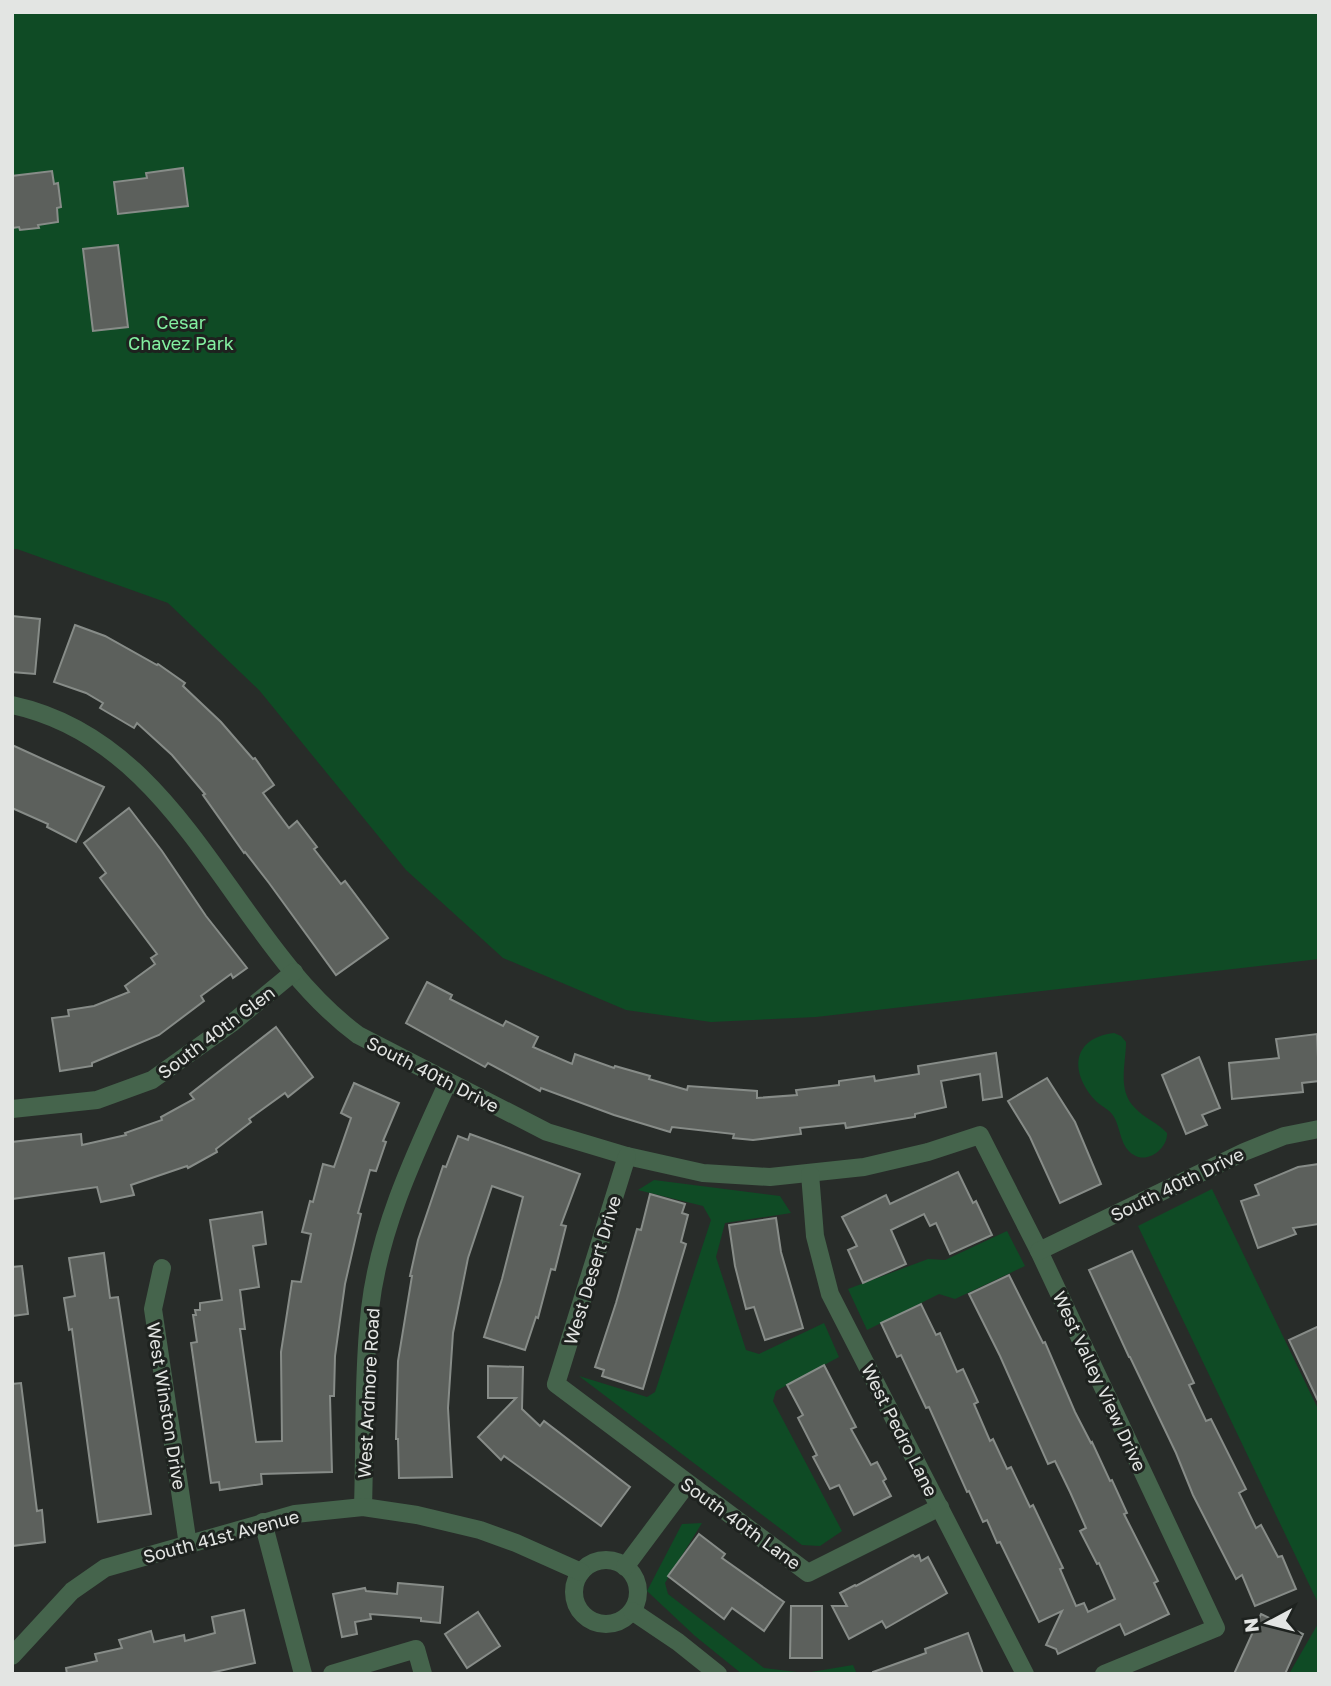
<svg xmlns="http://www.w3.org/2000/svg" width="1331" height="1686" viewBox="0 0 1331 1686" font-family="'Golos Text',sans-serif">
<rect width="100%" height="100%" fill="#282c29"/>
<!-- green -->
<g fill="#0f4b25">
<polygon points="12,12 1319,12 1319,959 816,1017 711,1022 626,1010 503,958 406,870 259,690 168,603 17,549 12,549"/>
<path d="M 1114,1033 L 1121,1036 L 1126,1042 C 1126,1064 1117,1090 1135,1108 C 1144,1118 1158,1123 1167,1133 C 1168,1148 1148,1164 1134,1155 C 1120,1147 1121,1129 1114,1117 C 1110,1109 1100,1106 1094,1099 C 1069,1070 1073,1038 1114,1033 Z"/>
<polygon points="654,1180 780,1196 791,1213 725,1223 716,1257 746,1350 759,1354 824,1323 839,1357 776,1391 773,1401 842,1531 820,1546 802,1545 579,1376 647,1397 655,1392 711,1220 703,1206 638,1190"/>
<polygon points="1212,1189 1319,1411 1319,1605 1138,1226"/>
<polygon points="1007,1231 1025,1266 955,1299 939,1294 867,1330 848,1289 928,1259 945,1260"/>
<polygon points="702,1523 665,1583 668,1594 764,1668 805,1673 853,1665 857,1674 742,1674 695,1636 647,1591 682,1524"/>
<polygon points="1319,1622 1319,1674 1289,1674"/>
</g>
<!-- building -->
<g fill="#5c605c" stroke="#878c88" stroke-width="2">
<polygon points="183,168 188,206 118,214 114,182 147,178 146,173"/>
<polygon points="52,171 54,184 58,183 61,207 57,208 58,222 38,225 39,228 20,230 19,227 12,228 12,176"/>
<polygon points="118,245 128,327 93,331 83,249"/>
<polygon points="12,616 40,619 35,674 12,672"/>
<polygon points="75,625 105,636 157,665 158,664 185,683 183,686 221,722 253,759 255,758 274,785 263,793 289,828 297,821 317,847 314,849 341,884 345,881 388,938 336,975 269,883 245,852 244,853 203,795 205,794 172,755 137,723 134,728 100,708 103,703 86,693 54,682"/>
<polygon points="12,745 104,787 76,842 47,827 48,824 12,808"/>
<polygon points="129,808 162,851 206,916 247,968 233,978 231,974 201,996 204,1001 159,1035 92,1063 92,1066 60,1071 52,1018 69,1016 68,1010 94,1006 129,992 125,986 155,964 151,958 157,954 100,878 106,873 84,843"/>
<polygon points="427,982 452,995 450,999 503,1026 506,1021 538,1037 533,1047 572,1064 575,1054 614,1068 615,1066 650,1076 649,1079 687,1090 688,1086 757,1091 757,1098 797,1095 796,1090 839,1085 839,1081 874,1076 875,1081 919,1074 918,1066 996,1053 1002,1097 983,1100 980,1074 941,1081 946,1107 915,1114 915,1117 846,1128 845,1123 800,1128 801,1134 753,1140 733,1138 734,1134 672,1127 670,1132 614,1115 541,1088 540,1091 488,1063 485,1067 406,1023"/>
<polygon points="276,1027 313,1077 288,1097 285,1093 249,1119 251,1122 216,1149 217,1152 188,1168 187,1166 131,1185 134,1195 101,1202 97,1187 12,1199 12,1142 81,1134 82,1145 126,1135 125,1133 162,1120 161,1117 194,1099 190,1094"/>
<polygon points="1317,1034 1319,1081 1302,1083 1303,1092 1232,1099 1229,1063 1279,1058 1276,1039"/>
<polygon points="1199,1057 1220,1108 1202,1115 1207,1125 1186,1134 1162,1075"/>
<polygon points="1047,1078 1075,1122 1101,1184 1060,1203 1030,1137 1008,1101"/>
<polygon points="354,1083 399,1103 383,1141 386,1142 376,1171 370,1170 358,1213 361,1214 345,1284 335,1356 334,1396 330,1396 332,1472 261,1474 262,1484 220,1490 219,1482 211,1483 191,1343 197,1342 193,1315 196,1315 195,1310 200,1310 200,1303 222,1300 210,1220 262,1212 266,1244 253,1246 259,1287 240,1290 245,1329 240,1329 256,1442 282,1441 281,1352 292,1281 301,1282 311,1234 302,1232 310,1201 313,1202 323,1164 334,1167 351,1118 341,1113"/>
<polygon points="470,1134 580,1174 561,1225 566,1226 555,1270 551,1269 538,1318 536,1317 525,1350 484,1337 502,1279 523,1197 492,1186 468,1258 453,1333 448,1408 452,1477 399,1478 398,1439 396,1439 398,1361 412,1276 410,1276 418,1240 443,1166 446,1167 458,1136 468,1140"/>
<polygon points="1319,1164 1319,1224 1293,1228 1296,1234 1258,1248 1241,1201 1259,1195 1255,1185 1298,1167"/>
<polygon points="958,1172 973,1203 976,1201 992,1235 950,1254 936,1223 930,1226 924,1214 891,1230 906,1264 863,1283 848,1250 857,1246 842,1217 886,1195 890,1204"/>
<polygon points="650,1194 685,1204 682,1213 688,1215 681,1242 686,1244 643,1389 602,1376 604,1370 595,1367 616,1303 637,1229 641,1230"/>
<polygon points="776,1218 781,1252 803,1328 765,1340 754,1307 746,1309 735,1266 729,1225"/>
<polygon points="1132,1251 1194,1383 1189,1385 1206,1421 1211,1419 1246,1489 1239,1493 1256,1528 1261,1525 1278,1557 1282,1556 1296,1589 1255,1606 1242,1575 1236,1579 1193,1495 1176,1453 1130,1357 1129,1357 1089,1270"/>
<polygon points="104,1253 110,1298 118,1297 151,1514 98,1522 72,1329 69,1330 64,1298 75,1296 69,1258"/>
<polygon points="22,1266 28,1314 12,1316 12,1267"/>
<polygon points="1009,1275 1043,1343 1045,1342 1075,1412 1091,1443 1092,1442 1110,1481 1112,1480 1127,1513 1124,1514 1158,1581 1154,1583 1169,1614 1125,1635 1120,1624 1058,1654 1056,1649 1046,1645 1062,1611 1039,1622 1000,1542 997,1543 987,1520 983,1522 969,1491 967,1492 929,1407 926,1408 901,1355 897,1357 881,1323 921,1304 936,1335 940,1333 957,1372 963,1369 978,1402 974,1404 990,1441 993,1439 1007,1469 1011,1467 1030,1507 1033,1505 1063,1568 1060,1569 1076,1606 1084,1603 1088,1612 1115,1599 1099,1563 1097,1564 1080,1531 1086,1528 1070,1492 1055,1461 1048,1464 1000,1356 969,1294"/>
<polygon points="1319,1326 1319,1403 1289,1340"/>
<polygon points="824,1365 856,1427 851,1429 871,1465 877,1462 886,1479 883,1481 891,1496 854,1515 839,1485 830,1489 813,1457 817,1455 798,1418 803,1415 787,1385"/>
<polygon points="488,1366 523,1367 522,1409 540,1426 544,1421 630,1487 601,1526 504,1456 501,1460 478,1437 516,1398 488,1398"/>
<polygon points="21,1383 37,1511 42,1510 45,1542 12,1546 12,1384"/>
<polygon points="699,1534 725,1554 722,1558 784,1602 764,1631 732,1608 724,1619 668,1576"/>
<polygon points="913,1555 915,1557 919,1555 921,1561 928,1557 947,1593 886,1628 882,1621 849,1639 832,1606 847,1606 840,1593 855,1585 856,1586"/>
<polygon points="398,1583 443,1587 440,1623 421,1621 421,1618 370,1614 371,1619 355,1622 357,1634 342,1637 333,1594 365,1588 366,1591 397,1594"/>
<polygon points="791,1606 822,1606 822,1658 790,1658"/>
<polygon points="244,1610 255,1663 206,1674 67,1674 66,1668 97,1661 95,1654 122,1648 119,1640 151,1631 154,1642 184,1635 185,1641 215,1633 212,1617"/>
<polygon points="478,1612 500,1646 467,1668 445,1634"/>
<polygon points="1261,1614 1303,1634 1285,1674 1234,1674"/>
<polygon points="968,1633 983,1674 873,1674 873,1672 926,1653 925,1649"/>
</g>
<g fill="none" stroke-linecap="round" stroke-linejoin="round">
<!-- street -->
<g stroke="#45644c" stroke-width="18">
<path d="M 12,705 C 184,742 231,941 358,1035 L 547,1132 L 627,1156 L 703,1173 L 770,1177 L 864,1167 L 928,1152 L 980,1135 L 1039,1251 L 1216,1628 L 1104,1674"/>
<polyline points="12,1109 97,1100 152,1080 232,1023 294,972"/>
<polyline points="627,1156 556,1384 808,1573 940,1507"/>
<polyline points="810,1174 815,1236 830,1294 1025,1674"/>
<polyline points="1039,1251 1244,1152 1284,1136 1319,1129"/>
<polyline points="162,1268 153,1309 188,1545"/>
<path d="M 363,1507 C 365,1442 363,1374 370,1309 C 379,1229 415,1154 448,1082"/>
<polyline points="263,1522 303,1674"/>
<circle cx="606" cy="1592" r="32"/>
<polyline points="625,1567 687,1484"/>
<polyline points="632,1611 678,1642 718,1674"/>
<polyline points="12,1656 72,1591 105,1568 295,1514 363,1507 417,1515 480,1530 516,1543 581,1572"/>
<polyline points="332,1674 416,1649 423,1674"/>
</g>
</g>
<g text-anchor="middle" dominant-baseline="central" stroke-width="6" stroke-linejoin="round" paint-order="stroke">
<!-- park labels -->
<g font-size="18" fill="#83efa0" stroke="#1e221f">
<text x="181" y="322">Cesar<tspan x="181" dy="21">Chavez Park</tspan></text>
</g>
<!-- street labels -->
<g font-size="18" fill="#e3e5e3" stroke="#1e221f">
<text transform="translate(216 1032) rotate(-37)">South 40th Glen</text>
<text transform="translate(433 1074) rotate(27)">South 40th Drive</text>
<text transform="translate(1177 1184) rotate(-26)">South 40th Drive</text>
<text transform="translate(592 1270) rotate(-73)">West Desert Drive</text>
<text transform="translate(1100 1381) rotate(65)">West Valley View Drive</text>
<text transform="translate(368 1393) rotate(-87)">West Ardmore Road</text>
<text transform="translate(167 1406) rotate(81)">West Winston Drive</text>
<text transform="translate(900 1430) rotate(63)">West Pedro Lane</text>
<text transform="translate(741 1523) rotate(36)">South 40th Lane</text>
<text transform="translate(221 1536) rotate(-15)">South 41st Avenue</text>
</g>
</g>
<!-- border -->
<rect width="1331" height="1686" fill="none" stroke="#e3e5e3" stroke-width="28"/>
<!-- north arrow -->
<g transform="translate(1268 1623) rotate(263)" stroke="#1e221f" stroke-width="5" paint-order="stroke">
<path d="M0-5L12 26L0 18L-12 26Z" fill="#e3e5e3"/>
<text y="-10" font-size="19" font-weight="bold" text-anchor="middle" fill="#e3e5e3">N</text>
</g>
</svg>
